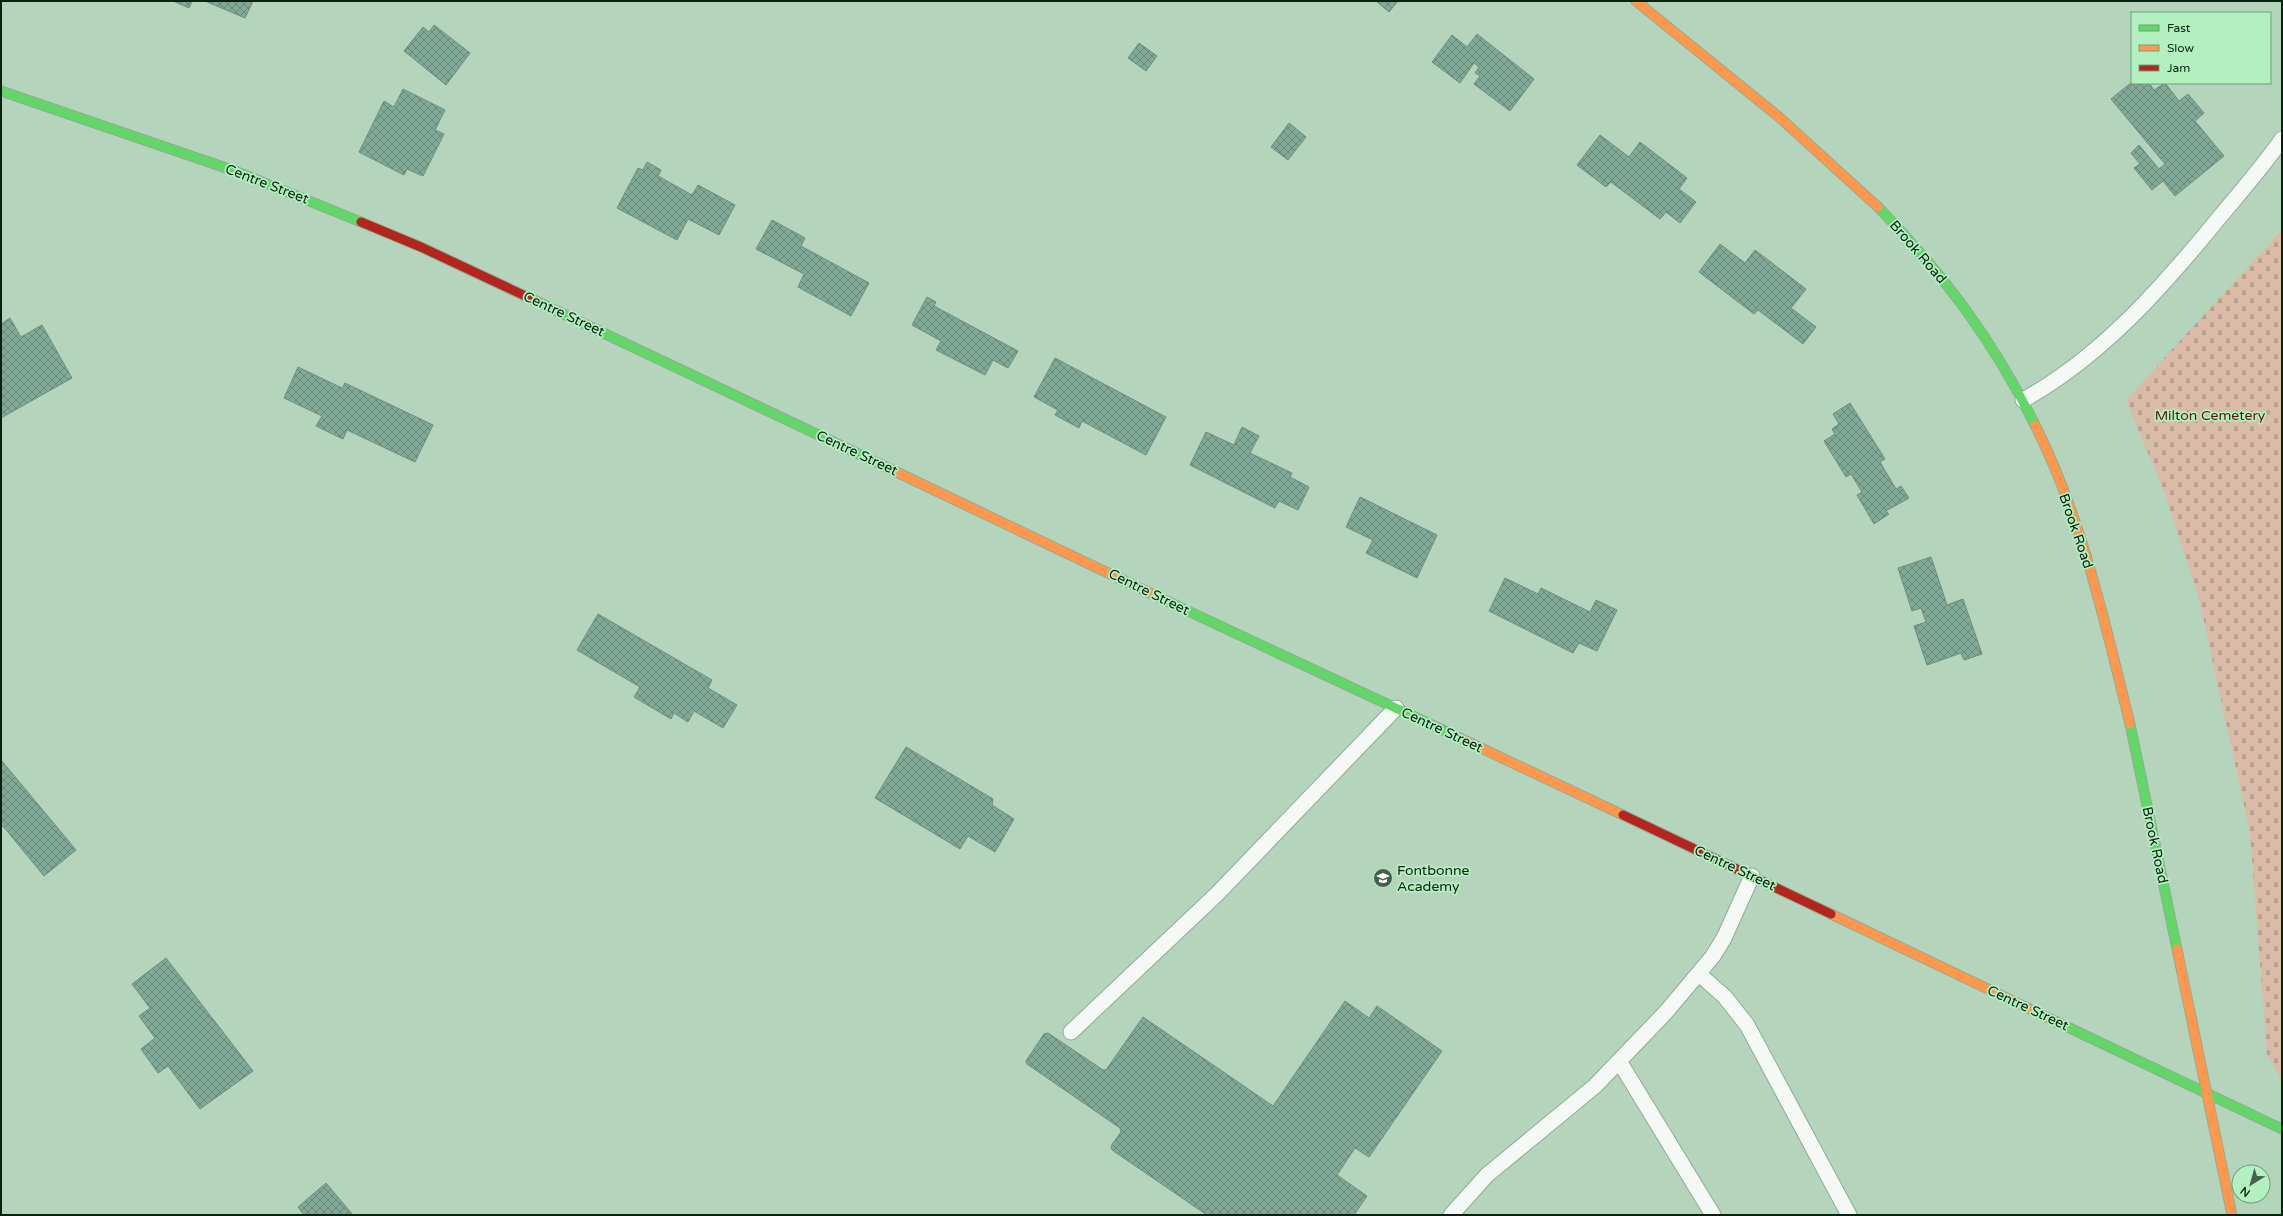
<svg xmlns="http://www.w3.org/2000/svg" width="2283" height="1216" viewBox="0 0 2283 1216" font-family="'Varela Round',sans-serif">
<defs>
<pattern id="cemetery-stones" width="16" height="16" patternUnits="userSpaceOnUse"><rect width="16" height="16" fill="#d9bba7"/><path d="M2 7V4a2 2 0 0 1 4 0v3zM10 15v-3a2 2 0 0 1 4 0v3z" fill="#b9a08f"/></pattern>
<pattern id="building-cross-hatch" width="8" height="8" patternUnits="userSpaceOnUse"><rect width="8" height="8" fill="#81a997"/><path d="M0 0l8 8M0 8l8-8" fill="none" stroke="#68897a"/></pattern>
</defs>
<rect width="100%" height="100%" fill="#b4d5bb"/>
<!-- cemetery -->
<polygon fill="url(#cemetery-stones)" points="2282,230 2282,1081 2267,1055 2250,833 2199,599 2165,494 2126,400"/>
<!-- building -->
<g fill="url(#building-cross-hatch)" stroke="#6e8e7d">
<polygon points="173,1 192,1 189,8"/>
<polygon points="205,1 253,1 245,18"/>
<polygon points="1376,1 1398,1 1389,12"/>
<polygon points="434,25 470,53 446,85 404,51 423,27 429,32"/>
<polygon points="1477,34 1534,79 1510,111 1474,84 1480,76 1475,73 1479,67 1474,63 1460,83 1432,62 1452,35 1467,47"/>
<polygon points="1139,43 1157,56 1146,71 1128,58"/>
<polygon points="2132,82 2149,83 2154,90 2165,83 2179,101 2188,94 2204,113 2195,121 2224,156 2175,196 2163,181 2152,190 2134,168 2140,164 2131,153 2139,145 2159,169 2165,164 2111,99"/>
<polygon points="403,89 445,110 435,130 444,134 423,176 407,169 404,175 359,152 384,101 394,107"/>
<polygon points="1289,123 1306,137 1288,160 1271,147"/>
<polygon points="1600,135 1629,157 1640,142 1687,178 1679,189 1696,202 1680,223 1666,212 1660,219 1611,182 1606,187 1577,165"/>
<polygon points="647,162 661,170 658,176 692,195 698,185 735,205 719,235 688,219 677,240 617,208 638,168 643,170"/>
<polygon points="772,220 805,238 801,246 869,283 851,316 798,287 804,274 756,249"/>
<polygon points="1720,244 1745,263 1755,250 1806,289 1791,308 1816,327 1803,344 1758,310 1754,314 1699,272"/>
<polygon points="927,297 936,302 934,306 1018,351 1008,368 993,360 985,375 936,350 941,341 912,325"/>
<polygon points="10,318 21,337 42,325 72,378 1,418 1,324"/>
<polygon points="1055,358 1166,417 1146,455 1082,421 1079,428 1055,415 1058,410 1034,397"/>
<polygon points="298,367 342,388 345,383 433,425 415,462 347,430 343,439 316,426 322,416 284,398"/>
<polygon points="1850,403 1885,459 1880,462 1896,489 1901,486 1909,498 1886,511 1889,514 1874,524 1857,495 1862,492 1851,474 1846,477 1824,441 1835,434 1832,429 1839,424 1833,414"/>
<polygon points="1242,427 1259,436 1250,453 1292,473 1290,477 1309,487 1298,510 1279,501 1275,508 1190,465 1206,432 1234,445"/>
<polygon points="1360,497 1437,535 1417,578 1366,553 1373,540 1346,527"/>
<polygon points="1931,557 1947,605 1963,599 1982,654 1964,660 1961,653 1927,665 1914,626 1926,622 1921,608 1912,611 1898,568"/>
<polygon points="1505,578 1538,594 1541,588 1590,612 1596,600 1617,610 1597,651 1579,643 1573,653 1489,611"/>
<polygon points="598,614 712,680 708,688 737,705 723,728 694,711 688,722 674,713 671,719 634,697 640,687 577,650"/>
<polygon points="906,747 993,799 992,805 1014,819 995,852 968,836 960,849 875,798"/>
<polygon points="1,760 76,850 44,876 3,826 1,828"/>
<polygon points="166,958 253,1071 200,1109 168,1066 158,1073 141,1049 155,1038 139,1016 150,1008 132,984"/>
<polygon points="1345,1001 1369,1018 1377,1006 1442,1051 1369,1157 1355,1148 1337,1175 1367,1196 1354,1215 1207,1215 1112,1150 1111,1146 1121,1132 1120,1128 1027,1064 1026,1061 1044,1034 1048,1033 1103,1070 1106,1070 1143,1017 1273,1106"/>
<polygon points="326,1183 353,1215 304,1215 298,1207"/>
</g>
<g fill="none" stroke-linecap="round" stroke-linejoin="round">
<!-- lane casing -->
<g stroke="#91ab96" stroke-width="17">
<g id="lane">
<path d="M 2023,400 C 2103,356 2166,283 2223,213 C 2243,189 2264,165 2282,139"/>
<polyline points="1699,974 1725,997 1747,1025 1849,1215"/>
<polyline points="1071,1032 1217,894 1396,708"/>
<polyline points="1619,1061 1713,1215"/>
<polyline points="1451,1215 1487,1175 1595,1086 1666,1012 1713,956 1724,938 1752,876"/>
</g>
</g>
<!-- fast casing -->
<g stroke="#91ab96" stroke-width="11">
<g id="fast">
<polyline points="1,91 235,171 361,222"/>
<path d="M 1878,207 C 1944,275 1993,340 2035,425"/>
<polyline points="538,302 886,467"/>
<polyline points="1173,604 1462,739"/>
<polyline points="2130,724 2177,949"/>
<polyline points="2057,1022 2282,1129"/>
</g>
</g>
<!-- slow casing -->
<g stroke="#91ab96" stroke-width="11">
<g id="slow">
<polyline points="1636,1 1779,117 1878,207"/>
<path d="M 2035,425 C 2082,518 2105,623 2130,724"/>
<polyline points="886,467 1173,604"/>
<polyline points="1462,739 1623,815"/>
<polyline points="1831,914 2057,1022"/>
<polyline points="2177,949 2232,1215"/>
</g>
</g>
<!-- jam casing -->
<g stroke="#91ab96" stroke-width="11">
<g id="jam">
<polyline points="361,222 421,247 538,302"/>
<polyline points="1623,815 1831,914"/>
</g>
</g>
<!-- lane -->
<use href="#lane" stroke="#f4f9f5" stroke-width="15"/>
<!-- fast -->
<use href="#fast" stroke="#63d668" stroke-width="9"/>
<!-- slow -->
<use href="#slow" stroke="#ff974d" stroke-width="9"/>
<!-- jam -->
<use href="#jam" stroke="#b3261e" stroke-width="9"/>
</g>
<!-- icons -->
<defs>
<g id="school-disc" transform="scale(1)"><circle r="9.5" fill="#45604c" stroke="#b3f0c0"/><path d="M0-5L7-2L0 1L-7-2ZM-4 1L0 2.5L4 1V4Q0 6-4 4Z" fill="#fff"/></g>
</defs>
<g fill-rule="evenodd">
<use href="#school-disc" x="1383" y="878"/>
</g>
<g text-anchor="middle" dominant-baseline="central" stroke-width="3.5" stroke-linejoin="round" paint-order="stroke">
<!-- street labels -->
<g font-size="14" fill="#092110" stroke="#b3f0c0">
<text transform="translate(267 184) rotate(21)">Centre Street</text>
<text transform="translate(1918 252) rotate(49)">Brook Road</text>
<text transform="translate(564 314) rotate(25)">Centre Street</text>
<text transform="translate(857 453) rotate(25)">Centre Street</text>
<text transform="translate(2076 531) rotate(71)">Brook Road</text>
<text transform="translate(1149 592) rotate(26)">Centre Street</text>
<text transform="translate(1442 730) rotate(25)">Centre Street</text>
<text transform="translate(2155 845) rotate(78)">Brook Road</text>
<text transform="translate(1735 868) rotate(25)">Centre Street</text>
<text transform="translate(2028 1008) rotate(25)">Centre Street</text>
</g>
<!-- park labels -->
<g font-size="14" fill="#5e120a" stroke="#b3f0c0">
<text x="2210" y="415">Milton Cemetery</text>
</g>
<!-- poi labels -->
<g font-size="14" fill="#092110" stroke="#b3f0c0" text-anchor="start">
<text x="1397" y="870">Fontbonne<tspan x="1397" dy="16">Academy</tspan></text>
</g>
</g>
<!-- border -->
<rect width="2283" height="1216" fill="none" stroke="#092110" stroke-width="4"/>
<!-- legend -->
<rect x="2131" y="12" width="140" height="72" fill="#b3f0c0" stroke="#6f9d7a"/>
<rect x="2139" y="25" width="20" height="6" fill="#63d668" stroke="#6f9d7a"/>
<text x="2167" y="32" font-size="12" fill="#092110">Fast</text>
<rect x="2139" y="45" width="20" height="6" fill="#ff974d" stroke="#6f9d7a"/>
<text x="2167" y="52" font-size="12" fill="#092110">Slow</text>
<rect x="2139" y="65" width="20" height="6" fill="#b3261e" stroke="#6f9d7a"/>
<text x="2167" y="72" font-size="12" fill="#092110">Jam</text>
<!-- north arrow -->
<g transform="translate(2251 1184) rotate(217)"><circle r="19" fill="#b3f0c0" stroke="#6f9d7a"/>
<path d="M0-3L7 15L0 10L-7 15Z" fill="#45604c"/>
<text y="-6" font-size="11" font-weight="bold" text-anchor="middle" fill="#092110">N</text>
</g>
</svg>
